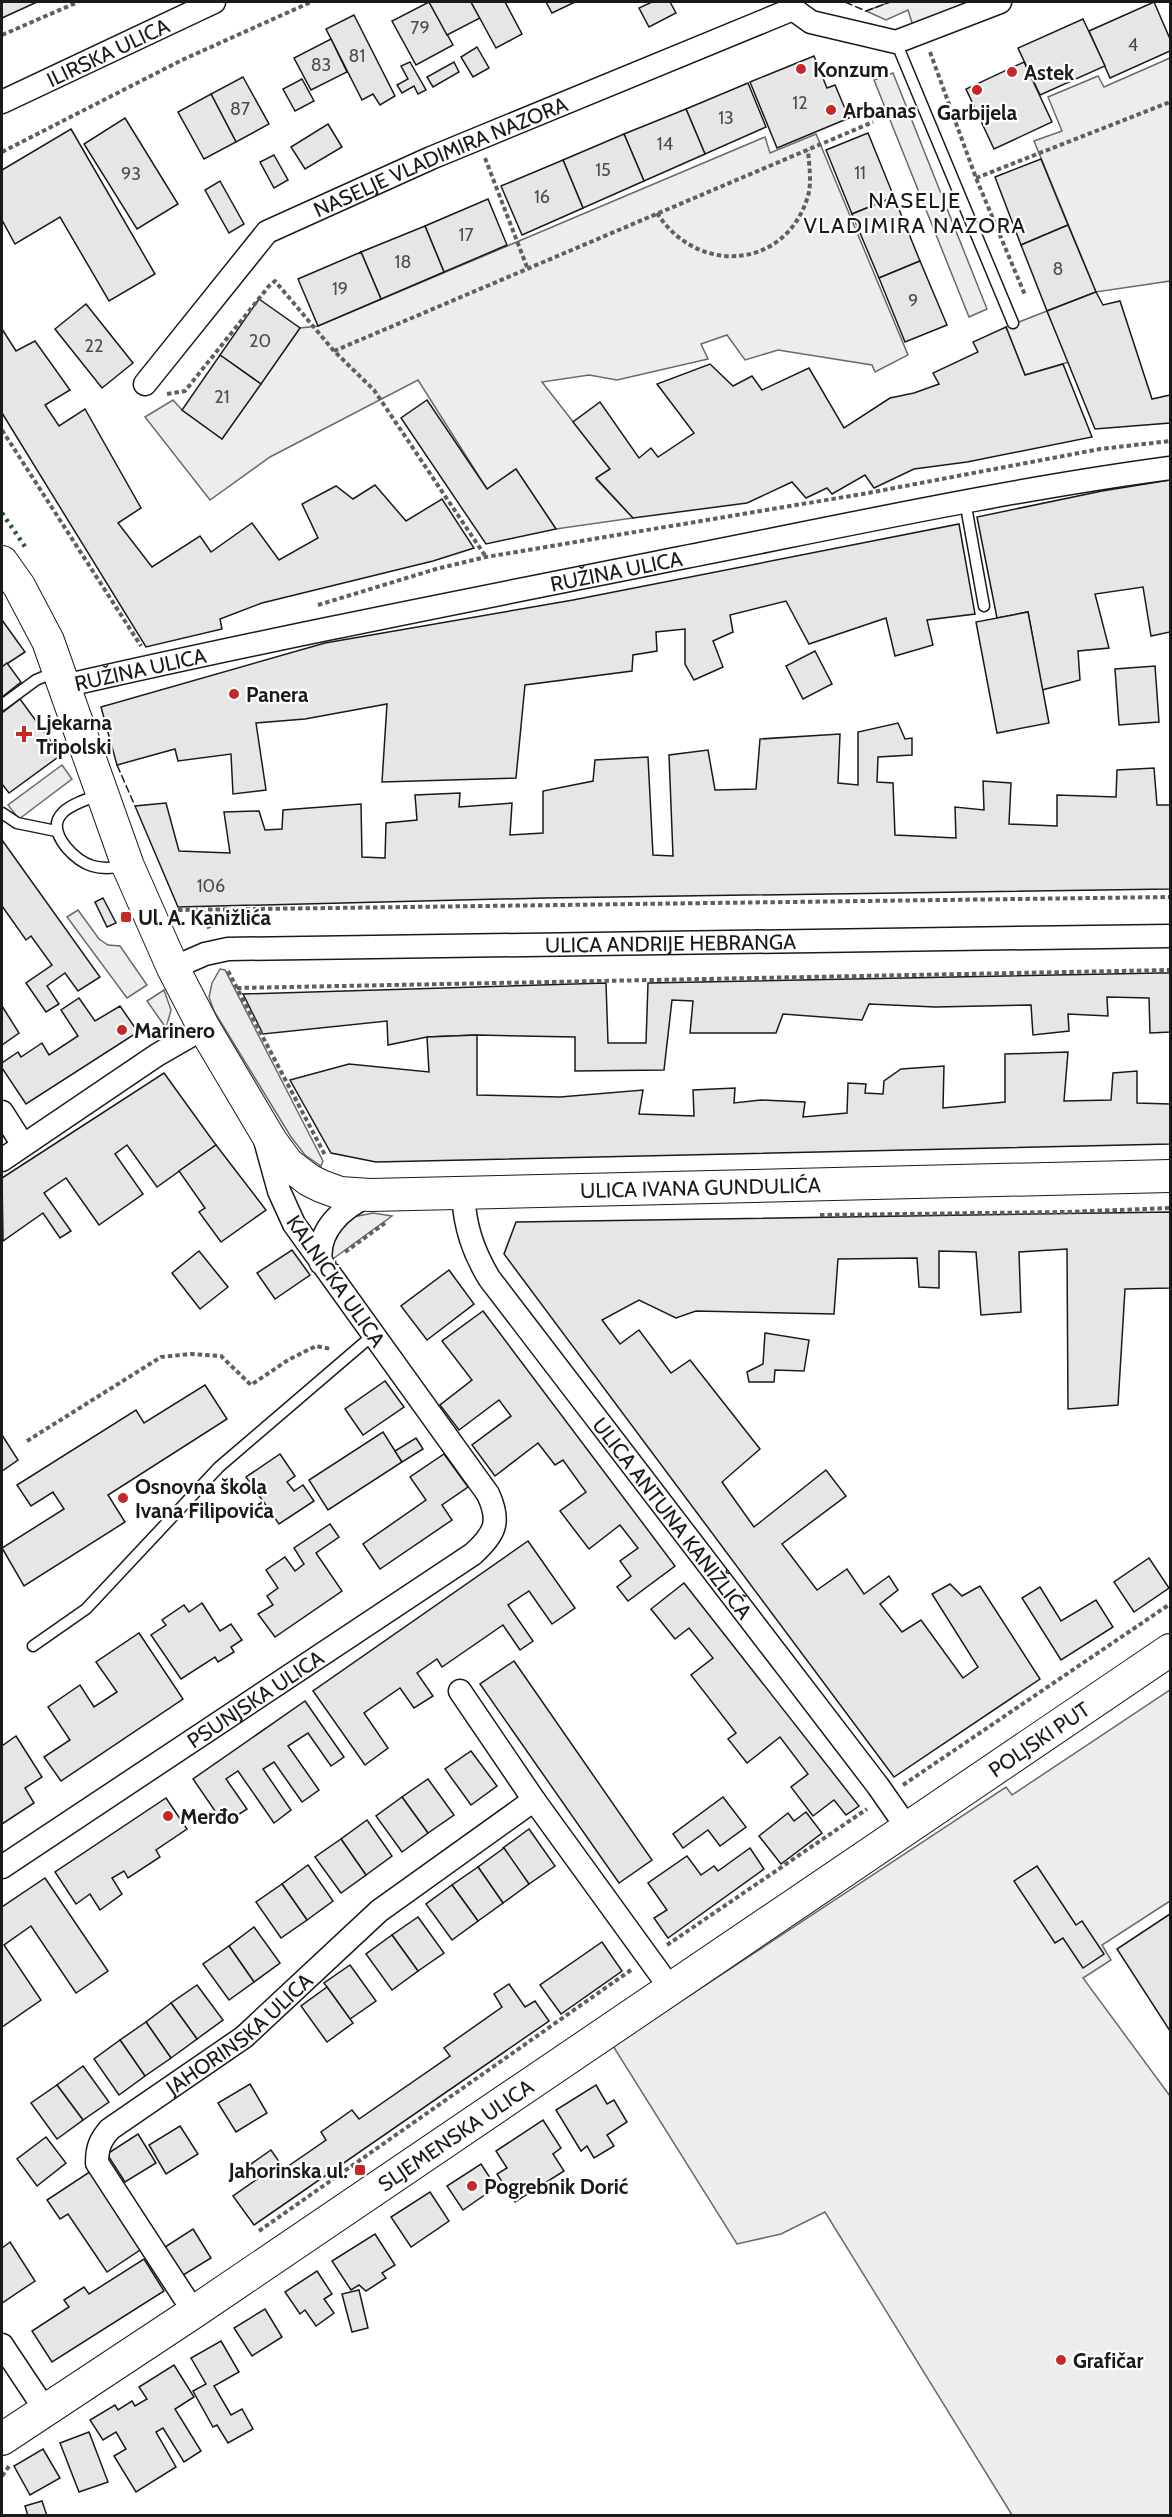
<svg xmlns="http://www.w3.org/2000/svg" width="1172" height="2517" viewBox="0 0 1172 2517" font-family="Cabin,sans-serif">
<rect width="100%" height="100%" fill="#fff"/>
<!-- built -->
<g fill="#ededed" stroke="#6a6a6a" stroke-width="1.5">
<polygon points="890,2 975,2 913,26 908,10 886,20 866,11"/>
<polygon points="1170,58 1170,281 1096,292 1034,141 1062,131 1048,97 1098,76 1104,87"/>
<polygon points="893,73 987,309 969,317 874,80"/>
<polygon points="816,134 908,355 875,372 872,365 778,350 745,360 727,335 701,344 708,359 617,380 589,375 542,382 610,469 596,479 633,518 556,529 516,469 487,489 418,380 270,457 210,500 145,417 173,400 182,410 222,439 300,328 318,326 765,137 770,153"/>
<polygon points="1047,311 1069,362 1025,375 1006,327"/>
<polygon points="62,765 72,779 19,819 8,805"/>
<polygon points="78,910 99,939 108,945 120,946 147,985 127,998 67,917"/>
<polygon points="220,969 225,970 323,1161 321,1166 305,1155 291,1137 214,1011 209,997 212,983"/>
<polygon points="164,990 171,1010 166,1028 147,1001"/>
<polygon points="373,1213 392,1216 330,1261 332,1241 339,1229 353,1217"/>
<polygon points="1170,1690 1170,1901 1102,1945 1111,1960 1083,1978 1170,2096 1170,2515 1012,2515 825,2212 781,2234 737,2244 613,2046 1006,1787 1012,1795"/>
</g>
<!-- building -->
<g fill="#e6e6e6" stroke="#1a1a1a" stroke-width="1.5">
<polygon points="2,2 37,2 2,18"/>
<polygon points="429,2 453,45 416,65 392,21"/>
<polygon points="429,2 471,2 480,18 447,35"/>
<polygon points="471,2 505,2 522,34 496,48"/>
<polygon points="546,2 575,2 552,13"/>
<polygon points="652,2 670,2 676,13 649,27 639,8"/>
<polygon points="1154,2 1170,39 1170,51 1110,78 1089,31"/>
<polygon points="354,15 395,96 380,105 373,94 362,100 326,29"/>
<polygon points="1083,19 1105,66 1040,95 1018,48"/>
<polygon points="331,39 347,72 311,90 294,58"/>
<polygon points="477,47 489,68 473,77 461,57"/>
<polygon points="814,56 827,88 835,85 849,118 777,148 750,82"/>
<polygon points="410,62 426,90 418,94 414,86 402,93 397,85 408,79 401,66"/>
<polygon points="454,62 459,72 433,87 427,77"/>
<polygon points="1024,62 1052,122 994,149 966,89"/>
<polygon points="243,77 269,124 236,142 211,94"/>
<polygon points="302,79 314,101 295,111 283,89"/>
<polygon points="748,83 766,127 705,154 686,109"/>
<polygon points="211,94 236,142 204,159 178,112"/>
<polygon points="686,109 705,154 644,181 624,134"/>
<polygon points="125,118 178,204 137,229 84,144"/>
<polygon points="328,124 342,147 305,169 291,147"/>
<polygon points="71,129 155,274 109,301 60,217 15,244 2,220 2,170"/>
<polygon points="868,133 894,197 852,214 826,150"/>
<polygon points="624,134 644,181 583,208 563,160"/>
<polygon points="274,155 288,180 274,188 260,162"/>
<polygon points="1041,159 1068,225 1021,245 995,177"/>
<polygon points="563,160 583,208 522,235 501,186"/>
<polygon points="220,181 244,224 229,233 205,190"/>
<polygon points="894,197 920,261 879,278 852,214"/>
<polygon points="488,199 507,245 444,272 425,226"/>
<polygon points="1068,225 1096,292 1047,311 1021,245"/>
<polygon points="425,226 444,272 381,299 361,252"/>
<polygon points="361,252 381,299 318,326 298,279"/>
<polygon points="920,261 947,325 905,342 879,278"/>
<polygon points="1096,292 1103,305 1120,301 1152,399 1170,395 1170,423 1095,429 1047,311"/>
<polygon points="259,299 300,328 261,384 220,355"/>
<polygon points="86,304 133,363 102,388 55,329"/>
<polygon points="1006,327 1025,375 1063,364 1092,437 967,462 914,469 874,488 865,475 832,494 827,488 806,498 792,482 747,503 633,518 596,478 610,469 573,422 600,402 639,458 651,448 658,457 694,433 657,384 710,364 733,386 752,376 762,390 809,368 844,428 890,398 914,393 939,384 933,373 978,352 973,342"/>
<polygon points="2,329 16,351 35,341 70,390 45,405 59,426 85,409 141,508 118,523 152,567 200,536 211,552 252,523 279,560 318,538 302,504 336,486 353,499 375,485 406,521 442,499 474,548 433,561 262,603 220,619 222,629 146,647 2,413"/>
<polygon points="220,355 261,384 222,439 182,410"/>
<polygon points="427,400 487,489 516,469 556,529 486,544 401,418"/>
<polygon points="1170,480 1170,632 1151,636 1143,587 1095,594 1109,648 1078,651 1080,680 1042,690 1028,612 997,618 977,517 1102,491"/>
<polygon points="959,524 975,614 927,620 933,645 895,656 886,618 809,644 786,601 730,615 733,632 713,641 723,667 694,680 685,664 685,629 656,632 657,651 633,655 632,671 525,685 516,778 382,782 387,704 305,719 256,723 266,790 233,794 231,754 178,761 175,749 117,765 101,707 325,643 573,600"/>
<polygon points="1028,612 1049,723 997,733 976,622"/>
<polygon points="2,620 25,652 2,667"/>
<polygon points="815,651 832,684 803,699 786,666"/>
<polygon points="7,663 21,682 2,697 2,667"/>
<polygon points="1155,666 1159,722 1119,725 1115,669"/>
<polygon points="20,699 61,755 9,793 2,784 2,713"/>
<polygon points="898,723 905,739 912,738 912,755 878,757 877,782 893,783 895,835 956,838 955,807 984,810 983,781 1011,783 1009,824 1057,826 1057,795 1116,797 1117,770 1154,768 1157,805 1170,805 1170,889 545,898 178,907 135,806 166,803 179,851 230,853 224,812 259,811 265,830 282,829 283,810 361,804 362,857 385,858 386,823 417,820 415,795 460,793 459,807 512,803 510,835 543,833 543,791 593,781 595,760 648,757 653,855 673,856 669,755 708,750 715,790 756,789 760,739 840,734 838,783 858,785 858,732"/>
<polygon points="2,840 100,977 78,991 65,973 47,986 59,1004 46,1012 26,983 52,965 31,936 26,940 2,906"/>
<polygon points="103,898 116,923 107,927 95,902"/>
<polygon points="1160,973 1170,973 1170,1032 1150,1033 1149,998 1107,997 1108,1016 1068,1014 1069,1031 1033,1035 1031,1005 935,1007 869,1004 862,1020 783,1014 776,1033 690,1033 693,1001 672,1000 664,1070 575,1071 575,1037 477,1035 427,1037 388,1045 387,1021 263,1034 243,994 606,983 608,1043 646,1043 648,983"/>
<polygon points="79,998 95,1021 120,1006 138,1032 26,1104 2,1068 2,1063 18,1052 21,1057 42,1043 49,1055 78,1036 61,1010"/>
<polygon points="2,1006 19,1033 2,1045"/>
<polygon points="477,1035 477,1095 560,1097 643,1090 639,1114 694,1116 693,1090 735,1088 734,1103 761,1100 805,1102 803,1117 847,1113 848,1083 866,1084 865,1093 883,1094 884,1081 901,1069 944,1066 943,1108 1005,1102 1005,1054 1068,1052 1064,1101 1111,1100 1113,1073 1137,1071 1137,1103 1170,1104 1170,1144 376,1162 331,1153 290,1080 349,1064 429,1072 427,1037"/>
<polygon points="164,1073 216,1145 157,1187 127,1145 115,1154 143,1194 99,1225 66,1178 44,1193 71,1231 60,1238 43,1213 3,1241 2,1178"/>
<polygon points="216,1145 266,1210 221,1242 199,1212 205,1208 179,1171"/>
<polygon points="1170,1212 1170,1288 1125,1289 1118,1405 1068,1409 1067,1249 1019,1252 1021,1312 981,1315 976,1252 939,1251 939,1288 919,1287 917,1258 838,1259 834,1314 696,1311 676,1318 639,1300 602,1320 620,1344 639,1330 671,1373 690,1360 760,1449 722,1482 754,1527 826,1470 846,1496 782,1544 817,1590 847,1569 864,1594 889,1576 898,1590 880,1604 902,1632 921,1620 963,1678 978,1667 932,1594 950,1584 962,1596 980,1586 1040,1679 894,1777 504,1254 516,1222"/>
<polygon points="292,1250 310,1275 275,1299 257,1273"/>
<polygon points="199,1251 228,1287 200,1309 172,1273"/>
<polygon points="449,1270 474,1304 427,1340 401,1306"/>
<polygon points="483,1311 675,1566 628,1601 617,1587 631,1576 620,1561 638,1548 620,1525 589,1549 560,1511 586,1492 563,1460 555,1465 538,1443 495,1476 472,1445 511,1416 499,1400 459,1430 440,1405 472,1380 442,1341"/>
<polygon points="765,1333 809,1340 804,1371 775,1370 774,1382 749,1382 747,1372 763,1364"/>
<polygon points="385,1381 404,1407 363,1435 345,1409"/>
<polygon points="205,1385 227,1419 108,1495 125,1522 24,1586 2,1548 64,1509 53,1492 31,1506 17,1485 136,1410 144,1423"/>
<polygon points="383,1432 402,1462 328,1510 309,1480"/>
<polygon points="2,1435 18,1460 2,1471"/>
<polygon points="416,1438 423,1449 402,1462 395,1451"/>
<polygon points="280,1454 295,1476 287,1482 294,1491 303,1485 314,1501 279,1524 246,1477"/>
<polygon points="444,1454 468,1487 442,1505 452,1520 380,1569 363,1544 426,1500 410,1477"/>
<polygon points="330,1524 339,1537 316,1553 342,1591 275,1637 258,1614 273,1605 267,1596 278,1588 266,1570 285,1557 295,1571 304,1564 294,1548"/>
<polygon points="528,1541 575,1608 552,1624 529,1591 508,1605 533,1641 520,1650 503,1625 442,1667 437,1659 417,1673 433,1696 414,1708 400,1688 364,1713 388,1748 365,1765 313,1691"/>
<polygon points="1149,1558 1169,1588 1134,1612 1114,1582"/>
<polygon points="684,1583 859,1806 846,1815 834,1800 813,1816 791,1787 808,1774 780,1737 747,1763 728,1739 736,1733 691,1675 713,1658 689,1628 675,1639 651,1609"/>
<polygon points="1040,1587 1061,1621 1096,1600 1113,1627 1061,1660 1022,1598"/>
<polygon points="202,1603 220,1631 231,1624 242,1640 231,1647 234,1652 218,1662 215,1657 181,1679 151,1635 166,1625 162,1620 184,1605 189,1612"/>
<polygon points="139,1633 183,1699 61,1781 44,1757 70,1740 48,1707 80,1685 94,1707 117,1692 96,1662"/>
<polygon points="514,1661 652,1860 619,1883 480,1684"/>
<polygon points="305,1701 344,1757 331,1766 308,1733 288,1746 319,1790 302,1802 274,1762 263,1769 291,1810 274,1823 238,1771 226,1779 247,1809 224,1824 193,1779"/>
<polygon points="16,1736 42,1777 25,1788 34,1803 2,1824 2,1746"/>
<polygon points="471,1751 497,1786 471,1805 445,1769"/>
<polygon points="428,1779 454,1815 428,1833 402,1797"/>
<polygon points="402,1797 428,1833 402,1852 376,1816"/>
<polygon points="723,1797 746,1827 720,1846 708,1830 683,1848 673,1834"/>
<polygon points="166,1798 187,1829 156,1850 160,1857 128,1878 124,1871 112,1878 122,1894 100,1910 90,1894 76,1904 55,1872"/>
<polygon points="806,1812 822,1833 781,1864 759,1836 788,1813 794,1821"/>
<polygon points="367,1820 392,1856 366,1875 341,1839"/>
<polygon points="529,1829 555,1866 529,1884 503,1848"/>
<polygon points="341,1839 366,1875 341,1893 315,1857"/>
<polygon points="504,1848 529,1884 503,1903 478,1867"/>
<polygon points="750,1848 764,1869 668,1938 654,1918 667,1910 648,1883 687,1856 701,1875 714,1866 718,1871"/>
<polygon points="308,1865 333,1901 307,1920 282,1884"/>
<polygon points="1037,1866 1076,1925 1082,1921 1104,1954 1083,1968 1063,1938 1055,1943 1014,1881"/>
<polygon points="478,1867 503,1903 478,1921 452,1885"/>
<polygon points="45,1878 108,1971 76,1993 31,1926 4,1945 41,2000 2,2027 2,1907"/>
<polygon points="282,1884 307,1920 281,1938 256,1902"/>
<polygon points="452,1885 478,1921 452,1940 426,1904"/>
<polygon points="1170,1914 1170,2031 1117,1949"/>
<polygon points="418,1917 444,1953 418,1971 392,1935"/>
<polygon points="254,1927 280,1963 254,1982 229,1946"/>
<polygon points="392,1935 418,1971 392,1990 366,1954"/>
<polygon points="602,1942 622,1971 561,2014 540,1985"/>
<polygon points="229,1946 254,1982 229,2000 203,1964"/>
<polygon points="350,1965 376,2001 350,2019 324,1983"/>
<polygon points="509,1984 525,2007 535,2001 549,2021 254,2225 233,2196 260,2177 251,2164 271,2150 284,2169 326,2140 321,2132 352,2110 359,2119 450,2056 444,2048 502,2007 494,1994"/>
<polygon points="197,1985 223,2020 197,2039 171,2003"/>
<polygon points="327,1987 353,2023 327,2042 301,2006"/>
<polygon points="171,2003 197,2039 171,2058 146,2022"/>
<polygon points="146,2022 171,2058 145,2076 120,2040"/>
<polygon points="120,2040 145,2076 119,2095 94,2059"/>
<polygon points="83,2066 109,2102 83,2120 57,2085"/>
<polygon points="250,2084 267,2113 236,2132 218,2103"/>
<polygon points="57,2085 83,2120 57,2139 31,2103"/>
<polygon points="596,2085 607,2104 614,2100 627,2122 607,2135 614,2146 594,2158 587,2146 581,2151 556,2110"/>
<polygon points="543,2120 561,2148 553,2154 564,2171 515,2202 497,2174 507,2168 496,2151"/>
<polygon points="180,2126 198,2154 166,2174 149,2145"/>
<polygon points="138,2134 156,2163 125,2182 107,2154"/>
<polygon points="46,2137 66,2163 37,2186 17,2159"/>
<polygon points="481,2164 496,2187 463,2210 447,2186"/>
<polygon points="91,2171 143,2248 107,2272 68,2214 60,2219 47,2200"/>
<polygon points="430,2192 449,2221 411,2247 391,2217"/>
<polygon points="193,2229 211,2258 180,2277 162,2249"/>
<polygon points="375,2234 395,2265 382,2273 386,2278 366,2291 359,2285 351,2290 332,2261"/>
<polygon points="10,2242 35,2281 2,2303 2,2248"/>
<polygon points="144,2259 164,2291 52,2362 32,2331 69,2307 64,2300 84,2287 89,2294"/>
<polygon points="317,2271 332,2294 324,2299 334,2313 316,2326 305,2310 300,2314 285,2292"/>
<polygon points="359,2290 368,2328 352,2332 342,2294"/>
<polygon points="265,2309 282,2337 252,2356 234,2328"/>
<polygon points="221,2341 239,2372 214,2386 231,2415 242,2409 253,2429 228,2443 217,2425 213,2427 193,2391 206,2384 191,2358"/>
<polygon points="174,2365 194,2397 175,2409 201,2451 184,2462 163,2428 156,2432 176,2467 136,2492 114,2456 126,2449 116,2432 103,2440 90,2420 115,2405 118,2410 132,2401 135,2406 147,2399 139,2387"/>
<polygon points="89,2432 108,2482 79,2492 60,2443"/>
<polygon points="43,2449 60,2478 30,2495 14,2466"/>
<polygon points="42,2501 47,2516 28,2516 25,2506"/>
</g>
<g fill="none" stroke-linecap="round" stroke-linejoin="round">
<!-- lane casing -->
<g stroke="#1a1a1a" stroke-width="13">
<g id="lane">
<polyline points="896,42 1013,323"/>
<polyline points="965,501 984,606"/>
<polyline points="2,705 36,680 55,672"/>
<path d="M 99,795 C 72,804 41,815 66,847 C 83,867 99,871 124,866"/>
<polyline points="2,813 17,823 56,831"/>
<polyline points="33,1646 86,1609 219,1467 373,1335"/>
</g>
</g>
<!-- street casing -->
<g stroke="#1a1a1a" stroke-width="25">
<g id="street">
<path id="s1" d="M 2,102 L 214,2"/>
<path id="s2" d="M 145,384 L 267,232 L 431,158 L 793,9 L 811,22 L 896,42 L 1000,2"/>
<path id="s3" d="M 64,686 C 269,639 475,599 680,558 C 843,526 1006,490 1170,468"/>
<path id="s4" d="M 173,968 L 205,954 L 228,949 L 1170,936"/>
<polyline points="2,1112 23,1145"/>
<polyline points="2,1160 157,1055 204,1028"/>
<path id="s5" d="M 463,1195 C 465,1227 473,1251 489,1278 L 878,1786 L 908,1829"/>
<path d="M 321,1263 C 316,1230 343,1207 370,1195"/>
<polyline points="460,1691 534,1800"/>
<path id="s6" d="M 2,1867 L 473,1554 C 495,1534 501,1522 488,1494 L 294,1224 L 279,1191 L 265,1140"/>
<path id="s7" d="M 194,2312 L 97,2163 C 97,2148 100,2140 110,2129 L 244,2037 L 379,1911 L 534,1800 L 671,1989"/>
<polyline points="2,2345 46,2411"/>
</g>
</g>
<!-- secondary casing -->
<g stroke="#1a1a1a" stroke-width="34">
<g id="secondary">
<path id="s8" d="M 2,562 L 19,586 L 48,641 L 128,866 L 173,968 L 204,1028 L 271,1141 L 288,1164 L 309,1180 L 321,1186 L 340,1193 L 370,1195 L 1170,1176"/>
<path id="s9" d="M 2,2439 L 194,2312 L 1170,1650"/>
</g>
</g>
<!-- path -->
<g stroke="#5f5f5f" stroke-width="4" stroke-dasharray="4.5 3" stroke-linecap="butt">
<polyline points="2,35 78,2"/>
<polyline points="930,52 976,178 1025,295"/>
<polyline points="2,152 182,60 311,2"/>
<polyline points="485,158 527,267"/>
<polyline points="976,178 1170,102"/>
<path d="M 657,213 C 697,276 786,270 808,196 C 812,182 809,165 808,150"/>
<polyline points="334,351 873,122"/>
<polyline points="167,394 185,391 269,286 275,281 334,351 374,390 486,557"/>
<polyline points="2,430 141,646"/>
<polyline points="318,605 436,569 486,557 868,493 1100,449 1170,441"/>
<polyline points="178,910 1170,897"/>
<polyline points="203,910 210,931"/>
<polyline points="228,971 325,1155"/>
<polyline points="237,988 1170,970"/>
<polyline points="820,1215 1066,1212 1170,1208"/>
<polyline points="345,1252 385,1223"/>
<polyline points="27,1441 161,1357 191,1354 221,1356 251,1385 288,1360 316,1346 331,1349"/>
<polyline points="903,1785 1170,1604"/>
<polyline points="667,1945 867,1809"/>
<polyline points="259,2231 631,1970"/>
<polyline points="2,2476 10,2465"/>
</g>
<!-- lane -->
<use href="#lane" stroke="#fff" stroke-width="10"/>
<!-- street -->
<use href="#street" stroke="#fff" stroke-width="22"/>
<!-- secondary -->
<use href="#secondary" stroke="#fff" stroke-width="32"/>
<!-- hedge -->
<polyline stroke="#2b5a34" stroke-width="4.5" stroke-dasharray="3 4.5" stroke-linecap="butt" points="2,513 26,548"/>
<!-- fence -->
<g stroke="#1a1a1a" stroke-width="1.5" stroke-dasharray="8 3" stroke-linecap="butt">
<polyline points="845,2 866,11 890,2"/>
<polyline points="117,765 135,806"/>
</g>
</g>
<!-- markers -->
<g fill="#c62828" stroke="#fff" stroke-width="2">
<circle cx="801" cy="69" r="6"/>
<circle cx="1012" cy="72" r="6"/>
<circle cx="977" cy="90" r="6"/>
<circle cx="831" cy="110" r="6"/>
<circle cx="234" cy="694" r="6"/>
<path d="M21 725h6v6h6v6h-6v6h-6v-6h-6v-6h6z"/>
<rect x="120" y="911" width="12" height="12" rx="3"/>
<circle cx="122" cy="1030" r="6"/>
<circle cx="123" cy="1498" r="6"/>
<circle cx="168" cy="1816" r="6"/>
<rect x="354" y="2164" width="12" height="12" rx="3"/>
<circle cx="472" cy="2186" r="6"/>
<circle cx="1061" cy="2360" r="6"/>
</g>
<g text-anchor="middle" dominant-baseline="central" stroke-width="4.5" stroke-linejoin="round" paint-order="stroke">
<!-- number labels -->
<g font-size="18" fill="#4d4d4d">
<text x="420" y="28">79</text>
<text x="1133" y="45">4</text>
<text x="357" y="56">81</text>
<text x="321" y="65">83</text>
<text x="800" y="103">12</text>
<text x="240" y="109">87</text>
<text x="726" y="118">13</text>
<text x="665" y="144">14</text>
<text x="603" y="170">15</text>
<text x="860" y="173">11</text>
<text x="131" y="174">93</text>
<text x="542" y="197">16</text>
<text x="466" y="235">17</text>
<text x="403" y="262">18</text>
<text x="1058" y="269">8</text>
<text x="340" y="289">19</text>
<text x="913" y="301">9</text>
<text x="260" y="341">20</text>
<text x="94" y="346">22</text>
<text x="222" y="397">21</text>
<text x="211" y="886">106</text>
</g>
<!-- street labels -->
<g font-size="21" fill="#1a1a1a" stroke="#fff">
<text stroke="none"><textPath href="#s1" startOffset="117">ILIRSKA ULICA</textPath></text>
<text stroke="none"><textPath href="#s2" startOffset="384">NASELJE VLADIMIRA NAZORA</textPath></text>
<text stroke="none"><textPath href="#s3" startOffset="564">RUŽINA ULICA</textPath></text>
<text stroke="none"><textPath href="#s3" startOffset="78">RUŽINA ULICA</textPath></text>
<text stroke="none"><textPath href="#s4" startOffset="501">ULICA ANDRIJE HEBRANGA</textPath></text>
<text stroke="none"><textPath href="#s8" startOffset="1090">ULICA IVANA GUNDULIĆA</textPath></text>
<text transform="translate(336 1281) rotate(55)">KALNIČKA ULICA</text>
<text stroke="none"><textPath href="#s5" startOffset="390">ULICA ANTUNA KANIŽLIĆA</textPath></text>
<text stroke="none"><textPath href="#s6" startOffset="304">PSUNJSKA ULICA</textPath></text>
<text stroke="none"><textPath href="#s9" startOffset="1251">POLJSKI PUT</textPath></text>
<text stroke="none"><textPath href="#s7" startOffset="376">JAHORINSKA ULICA</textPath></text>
<text stroke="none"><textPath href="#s9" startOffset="546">SLJEMENSKA ULICA</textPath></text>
</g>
<!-- poi labels -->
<g font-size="21" font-weight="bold" fill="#1a1a1a" stroke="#fff" text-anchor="start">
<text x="813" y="69">Konzum</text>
<text x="1024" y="72">Astek</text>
<text x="843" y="110">Arbanas</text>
<text x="977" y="112" text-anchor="middle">Garbijela</text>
<text x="246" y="694">Panera</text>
<text x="36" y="722">Ljekarna<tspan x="36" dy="24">Tripolski</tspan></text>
<text x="138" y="917">Ul. A. Kanižlića</text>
<text x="134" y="1030">Marinero</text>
<text x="135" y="1486">Osnovna škola<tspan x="135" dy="24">Ivana Filipovića</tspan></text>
<text x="180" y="1816">Merđo</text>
<text x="348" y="2170" text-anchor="end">Jahorinska ul.</text>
<text x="484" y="2186">Pogrebnik Dorić</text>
<text x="1073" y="2360">Grafičar</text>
</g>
<!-- neighbourhood labels -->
<g font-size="22" letter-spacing="1.5" fill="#1a1a1a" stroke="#fff">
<text x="915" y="200">NASELJE<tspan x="915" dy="25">VLADIMIRA NAZORA</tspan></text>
</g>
</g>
<!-- border -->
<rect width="1172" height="2517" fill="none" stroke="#1a1a1a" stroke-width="6"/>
</svg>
